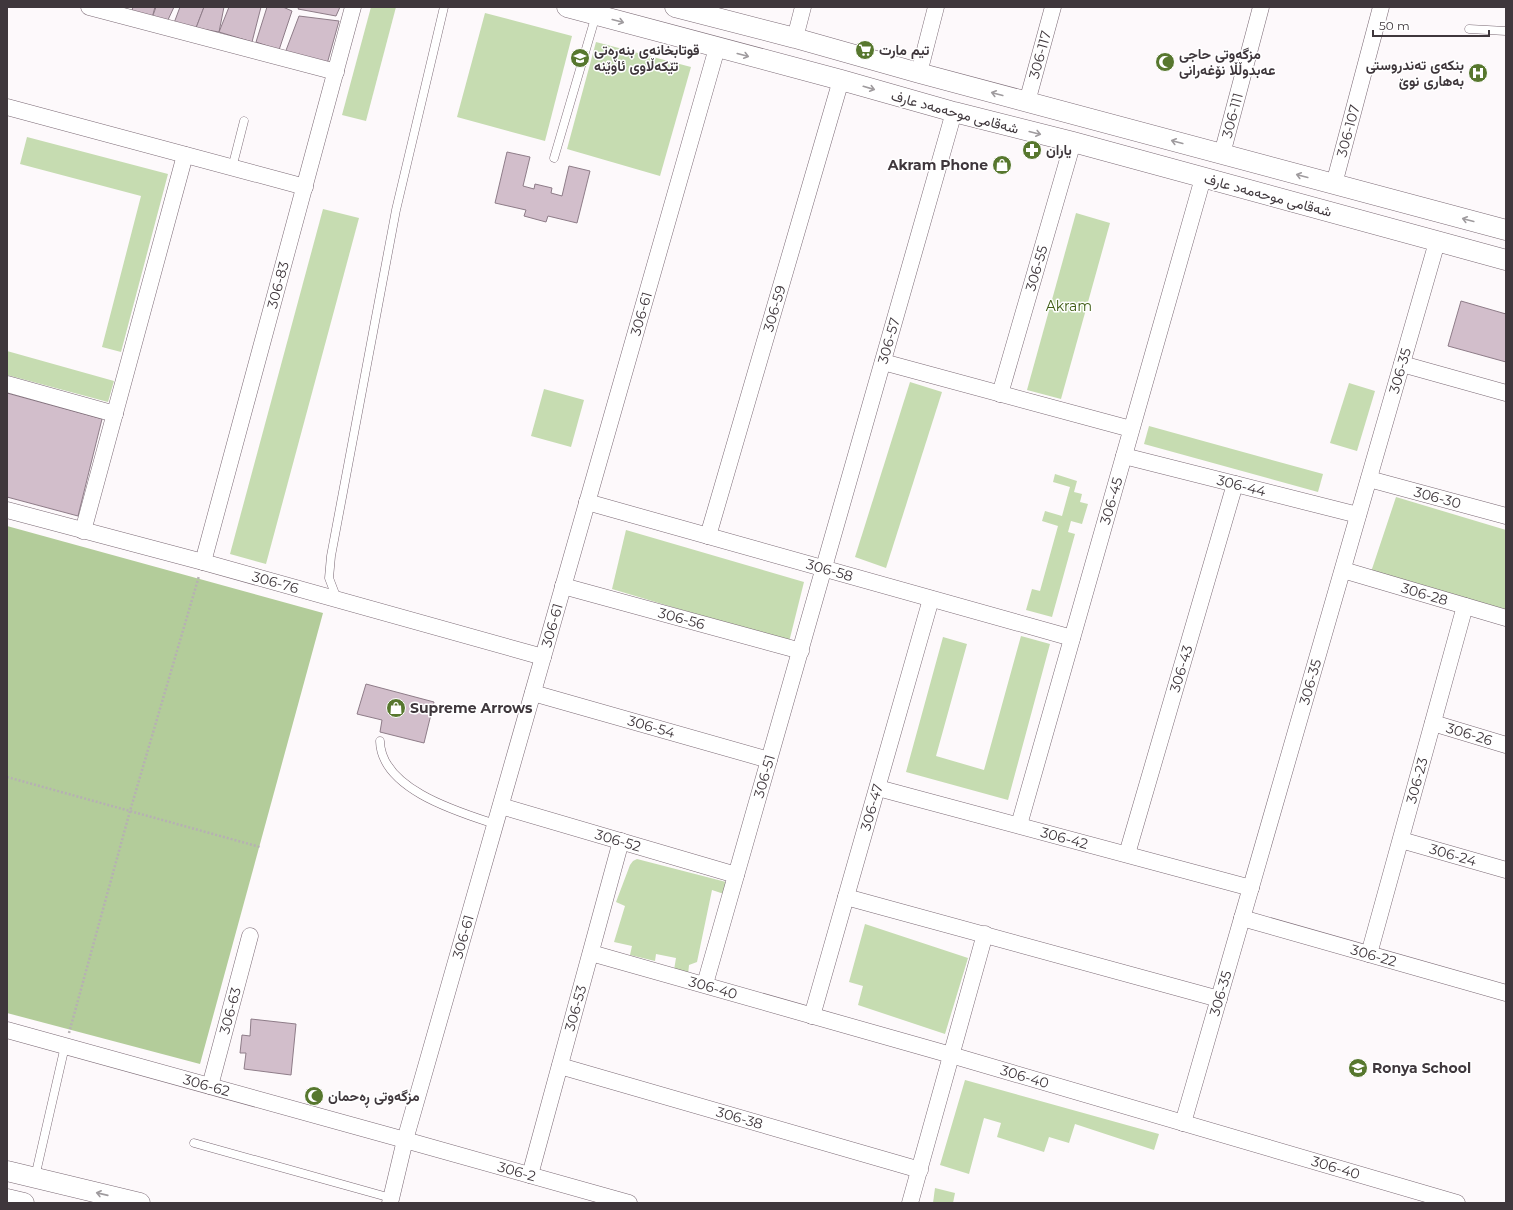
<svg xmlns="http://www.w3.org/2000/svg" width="1513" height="1210" viewBox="0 0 1513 1210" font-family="Montserrat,Vazirmatn,sans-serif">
<rect width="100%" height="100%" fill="#fdf9fb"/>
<!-- green -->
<g fill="#c6dcb1">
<polygon points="371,7 396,7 366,121 342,115"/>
<polygon points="485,13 572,36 545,141 457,117"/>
<polygon points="596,42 691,67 660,176 567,149"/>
<polygon points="27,137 168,174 121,352 102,347 141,196 20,164"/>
<polygon points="323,209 359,218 266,564 230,554"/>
<polygon points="1076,213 1110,223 1061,399 1027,390"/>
<polygon points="7,351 114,381 108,402 7,375"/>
<polygon points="910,382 942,392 886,568 855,557"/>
<polygon points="1349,383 1375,391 1357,451 1330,443"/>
<polygon points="544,389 584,400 571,447 531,436"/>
<polygon points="1149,426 1323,474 1318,492 1144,444"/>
<polygon points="1055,474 1077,481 1074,492 1082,494 1080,502 1088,504 1082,524 1071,521 1068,532 1075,534 1052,617 1026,610 1032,589 1040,591 1058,526 1042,521 1045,511 1062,516 1070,487 1053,482"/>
<polygon points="1396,497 1506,530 1506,611 1371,572"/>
<polygon points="626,530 804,582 789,642 612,589"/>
<polygon points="1021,636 1050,644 1008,800 906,772 943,637 967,644 936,756 984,770"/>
<polygon points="637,859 726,882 724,894 712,890 697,962 689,965 688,975 674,970 676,958 656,954 655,961 630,955 632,946 614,942 625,906 616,902 630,865 633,861"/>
<polygon points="865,924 968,958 945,1034 858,1005 863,986 849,982"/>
<polygon points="965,1080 1159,1134 1154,1150 1075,1124 1069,1143 1049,1137 1044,1152 997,1137 1001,1123 984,1118 969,1174 940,1165"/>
<polygon points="935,1188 955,1193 953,1203 933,1203"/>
</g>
<!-- forest -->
<polygon fill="#b3cc9a" points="7,526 323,613 200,1064 7,1013"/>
<!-- building -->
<g fill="#d2becb" stroke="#8e7c88">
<polygon points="133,7 155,7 152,18 131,14"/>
<polygon points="156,7 174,7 167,22 152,18"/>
<polygon points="180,7 204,7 196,28 174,23"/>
<polygon points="204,7 224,7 219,32 196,28"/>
<polygon points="229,7 261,7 252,42 219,32"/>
<polygon points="267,7 283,7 292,11 279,50 256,42"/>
<polygon points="299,7 340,7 336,16 298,9"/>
<polygon points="299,16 339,21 327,64 285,53"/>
<polygon points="507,152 530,157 523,186 534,189 535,184 552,188 551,193 562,196 569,166 590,171 577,223 548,216 546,222 524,216 526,210 495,203"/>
<polygon points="1461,301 1506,314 1506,362 1448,346"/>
<polygon points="7,393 102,419 78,516 7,497"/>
<polygon points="366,684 434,702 424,743 380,732 382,720 357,714"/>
<polygon points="251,1019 296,1024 291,1075 244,1069 246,1053 240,1053 242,1035 250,1036"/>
</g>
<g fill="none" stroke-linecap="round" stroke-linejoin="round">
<!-- service casing -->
<g stroke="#7b6a75" stroke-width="9">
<g id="service">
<polyline points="1469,29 1506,31"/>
<polyline points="554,158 596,15"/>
<polyline points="232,168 244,121"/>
<polyline points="337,599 329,578 331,556 396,210 444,7"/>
<path d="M 380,741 C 381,789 458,812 495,824"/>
<polyline points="194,1143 391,1198"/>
<polyline points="35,1177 65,1046"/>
</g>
</g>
<!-- minor casing -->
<g stroke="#7b6a75" stroke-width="17">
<g id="minor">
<polyline points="89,7 336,72"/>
<polyline points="795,38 803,7"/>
<polyline points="919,73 936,7"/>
<path id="s1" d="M 1027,102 L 1053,7"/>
<polyline points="7,107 305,187"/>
<path id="s2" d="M 1222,154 L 1261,7"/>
<path id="s3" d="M 1334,184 L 1381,7"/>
<polyline points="883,362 1131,429"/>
<polyline points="1402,364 1506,393"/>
<polyline points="7,384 115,414"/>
<path id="s4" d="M 1000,394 L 1073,142"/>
<path id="s5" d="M 1124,456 L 1358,515"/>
<path id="s6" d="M 1369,479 L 1506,516"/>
<path id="s7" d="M 587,502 L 1072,638"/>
<path id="s8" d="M 7,510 L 203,562 L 543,657"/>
<polyline points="83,531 185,155"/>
<path id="s9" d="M 708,536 L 841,80"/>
<path id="s10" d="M 203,562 L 353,7"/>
<path id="s11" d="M 1343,570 L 1506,618"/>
<path id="s12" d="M 563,586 L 801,651"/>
<path id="s13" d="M 533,693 L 769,760"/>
<path id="s14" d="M 1433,723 L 1506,745"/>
<path id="s15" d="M 878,788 L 1251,888"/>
<path id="s16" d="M 501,806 L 736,875"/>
<path id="s17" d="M 1019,825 L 1203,178"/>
<path id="s18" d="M 1401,840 L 1506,870"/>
<path id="s19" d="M 1127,854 L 1235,484"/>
<polyline points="846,897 1219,999"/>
<path id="s20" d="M 1242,918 L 1506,993"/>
<path id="s21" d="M 591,953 L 951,1055 L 1457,1203"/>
<path id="s22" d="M 1369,954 L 1465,606"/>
<path id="s23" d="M 705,984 L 954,112"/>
<path id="s24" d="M 812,1016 L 931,599"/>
<path id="s25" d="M 7,1030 L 405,1140 L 629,1203"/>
<path id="s26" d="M 560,1066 L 920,1170"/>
<path id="s27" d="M 210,1086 L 250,936"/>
<path id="s28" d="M 1183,1123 L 1437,242"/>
<path id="s29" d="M 530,1175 L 621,841"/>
<path id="s30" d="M 390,1203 L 405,1140 L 717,48"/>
<polyline points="910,1203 985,934"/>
</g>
</g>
<!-- tertiary casing -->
<g stroke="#7b6a75" stroke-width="21">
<g id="tertiary">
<polyline points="567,7 841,80 954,112 1073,142 1506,260"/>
<polyline points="675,7 795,38 919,73 1506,230"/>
<polyline points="7,1171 140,1203"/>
<polyline points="7,1199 24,1203"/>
</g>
</g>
<!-- path -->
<g stroke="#b6b0b3" stroke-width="2.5" stroke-dasharray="2 2" stroke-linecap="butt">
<polyline points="7,777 260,847"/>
<polyline points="69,1033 130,811 199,576"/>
</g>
<!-- service -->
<use href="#service" stroke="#fff" stroke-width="8"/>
<!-- minor -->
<use href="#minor" stroke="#fff" stroke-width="16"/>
<!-- tertiary -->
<use href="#tertiary" stroke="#fff" stroke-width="20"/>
</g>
<!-- one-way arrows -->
<defs><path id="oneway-shaft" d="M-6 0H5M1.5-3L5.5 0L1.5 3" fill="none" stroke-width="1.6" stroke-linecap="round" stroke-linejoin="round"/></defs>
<g stroke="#9f9b9e">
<use href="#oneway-shaft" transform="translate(618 21) rotate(15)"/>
<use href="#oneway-shaft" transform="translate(743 55) rotate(15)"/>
<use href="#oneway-shaft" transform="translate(869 88) rotate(16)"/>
<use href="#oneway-shaft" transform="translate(997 94) rotate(-165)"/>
<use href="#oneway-shaft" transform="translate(1035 133) rotate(14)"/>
<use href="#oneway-shaft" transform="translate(1177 142) rotate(-165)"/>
<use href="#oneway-shaft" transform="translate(1302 176) rotate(-165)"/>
<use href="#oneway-shaft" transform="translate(1468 220) rotate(-165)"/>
<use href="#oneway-shaft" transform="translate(102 1194) rotate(-167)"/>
</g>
<!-- icons -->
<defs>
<g id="supermarket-disc" transform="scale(1)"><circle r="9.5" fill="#57772e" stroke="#fff"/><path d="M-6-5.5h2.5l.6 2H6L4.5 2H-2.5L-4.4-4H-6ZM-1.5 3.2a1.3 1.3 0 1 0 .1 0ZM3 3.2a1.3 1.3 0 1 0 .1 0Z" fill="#fff"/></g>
<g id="school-disc" transform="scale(1)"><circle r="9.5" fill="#57772e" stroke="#fff"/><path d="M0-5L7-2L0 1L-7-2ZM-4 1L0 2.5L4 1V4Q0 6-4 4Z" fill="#fff"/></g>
<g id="mosque-disc" transform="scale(1)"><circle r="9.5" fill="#57772e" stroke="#fff"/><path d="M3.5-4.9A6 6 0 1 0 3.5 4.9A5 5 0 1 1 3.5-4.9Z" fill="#fff"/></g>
<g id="hospital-disc" transform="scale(1)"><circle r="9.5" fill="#57772e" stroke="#fff"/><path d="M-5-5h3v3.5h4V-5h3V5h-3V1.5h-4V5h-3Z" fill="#fff"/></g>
<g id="pharmacy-disc" transform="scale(1)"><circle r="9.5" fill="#57772e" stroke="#fff"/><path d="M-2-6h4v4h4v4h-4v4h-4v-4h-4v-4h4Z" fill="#fff"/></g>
<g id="shop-disc" transform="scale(1)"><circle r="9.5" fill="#57772e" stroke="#fff"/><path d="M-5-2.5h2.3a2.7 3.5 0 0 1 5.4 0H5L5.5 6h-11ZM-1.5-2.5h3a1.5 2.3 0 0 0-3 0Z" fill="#fff"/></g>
</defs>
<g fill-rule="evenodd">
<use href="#supermarket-disc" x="865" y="50"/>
<use href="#school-disc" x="580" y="58"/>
<use href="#mosque-disc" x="1165" y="62"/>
<use href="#hospital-disc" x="1478" y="73"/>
<use href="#pharmacy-disc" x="1032" y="150"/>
<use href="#shop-disc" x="1002" y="165"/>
<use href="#shop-disc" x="396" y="708"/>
<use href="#school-disc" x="1358" y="1068"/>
<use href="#mosque-disc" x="314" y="1096"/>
</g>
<g text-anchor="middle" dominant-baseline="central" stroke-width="3" stroke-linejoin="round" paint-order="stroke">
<!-- poi labels -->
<g font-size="14" font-weight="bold" fill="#3f373c" stroke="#fff" text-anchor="start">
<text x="594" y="50">قوتابخانەی بنەڕەتی<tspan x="594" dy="16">تێکەڵاوی ئاوێنە</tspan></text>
<text x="879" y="50">تيم مارت</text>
<text x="1179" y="54">مزگەوتی حاجی<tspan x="1179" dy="16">عەبدوڵڵا نۆغەرانی</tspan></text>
<text x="1464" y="65" text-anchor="end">بنکەی تەندروستی<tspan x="1464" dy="16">بەهاری نوێ</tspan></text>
<text x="1046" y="150">یاران</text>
<text x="988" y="165" text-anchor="end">Akram Phone</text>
<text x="410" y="708">Supreme Arrows</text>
<text x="1372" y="1068">Ronya School</text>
<text x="328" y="1096">مزگەوتی ڕەحمان</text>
</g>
<!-- street labels -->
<g font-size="14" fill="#3f373c" stroke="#fff">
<text stroke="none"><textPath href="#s1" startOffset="49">306-117</textPath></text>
<text transform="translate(955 112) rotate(15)">شەقامی موحەمەد عارف</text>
<text stroke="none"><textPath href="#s2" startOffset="40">306-111</textPath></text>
<text stroke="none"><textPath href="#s3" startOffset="55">306-107</textPath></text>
<text transform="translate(1268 195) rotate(15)">شەقامی موحەمەد عارف</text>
<text stroke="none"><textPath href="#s4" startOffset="131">306-55</textPath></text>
<text stroke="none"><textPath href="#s10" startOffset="287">306-83</textPath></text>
<text stroke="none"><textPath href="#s9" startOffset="237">306-59</textPath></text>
<text stroke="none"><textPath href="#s30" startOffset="924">306-61</textPath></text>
<text stroke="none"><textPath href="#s23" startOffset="669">306-57</textPath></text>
<text stroke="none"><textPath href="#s28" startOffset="783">306-35</textPath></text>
<text stroke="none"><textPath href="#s5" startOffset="121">306-44</textPath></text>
<text stroke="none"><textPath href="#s6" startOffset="71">306-30</textPath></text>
<text stroke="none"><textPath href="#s17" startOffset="337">306-45</textPath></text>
<text stroke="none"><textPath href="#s7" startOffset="252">306-58</textPath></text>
<text stroke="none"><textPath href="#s8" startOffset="278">306-76</textPath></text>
<text stroke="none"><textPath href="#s11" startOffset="85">306-28</textPath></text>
<text stroke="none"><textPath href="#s12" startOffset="123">306-56</textPath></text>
<text stroke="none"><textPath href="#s30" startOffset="600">306-61</textPath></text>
<text stroke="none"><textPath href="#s19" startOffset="193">306-43</textPath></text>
<text stroke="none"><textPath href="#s28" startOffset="459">306-35</textPath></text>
<text stroke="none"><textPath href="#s13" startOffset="123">306-54</textPath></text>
<text stroke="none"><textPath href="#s14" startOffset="38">306-26</textPath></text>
<text stroke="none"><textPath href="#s23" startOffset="216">306-51</textPath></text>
<text stroke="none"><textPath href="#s22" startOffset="180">306-23</textPath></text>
<text stroke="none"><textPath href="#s24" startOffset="217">306-47</textPath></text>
<text stroke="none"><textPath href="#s15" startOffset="193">306-42</textPath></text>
<text stroke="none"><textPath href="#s16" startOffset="122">306-52</textPath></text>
<text stroke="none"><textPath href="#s18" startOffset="54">306-24</textPath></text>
<text stroke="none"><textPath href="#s30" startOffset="276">306-61</textPath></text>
<text stroke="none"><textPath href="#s20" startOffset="137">306-22</textPath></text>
<text stroke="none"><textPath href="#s21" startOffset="127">306-40</textPath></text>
<text stroke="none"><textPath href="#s28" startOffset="135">306-35</textPath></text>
<text stroke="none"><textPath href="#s29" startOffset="173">306-53</textPath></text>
<text stroke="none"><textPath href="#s27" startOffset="78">306-63</textPath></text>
<text stroke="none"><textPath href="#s21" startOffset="451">306-40</textPath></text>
<text stroke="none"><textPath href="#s25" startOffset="207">306-62</textPath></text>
<text stroke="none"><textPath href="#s26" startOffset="187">306-38</textPath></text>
<text stroke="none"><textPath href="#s21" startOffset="775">306-40</textPath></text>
<text stroke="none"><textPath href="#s25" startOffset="529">306-2</textPath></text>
</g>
<!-- park labels -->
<g font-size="14" fill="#3d5a12" stroke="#fff">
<text x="1069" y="306">Akram</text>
</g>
</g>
<!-- border -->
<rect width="1513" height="1210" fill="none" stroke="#3f373c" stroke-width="16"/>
<!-- scale -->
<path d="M1373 30v6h116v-6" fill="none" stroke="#3f373c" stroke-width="2"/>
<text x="1379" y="30" font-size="12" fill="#3f373c" stroke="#ffffff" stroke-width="3" paint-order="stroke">50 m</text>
</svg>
